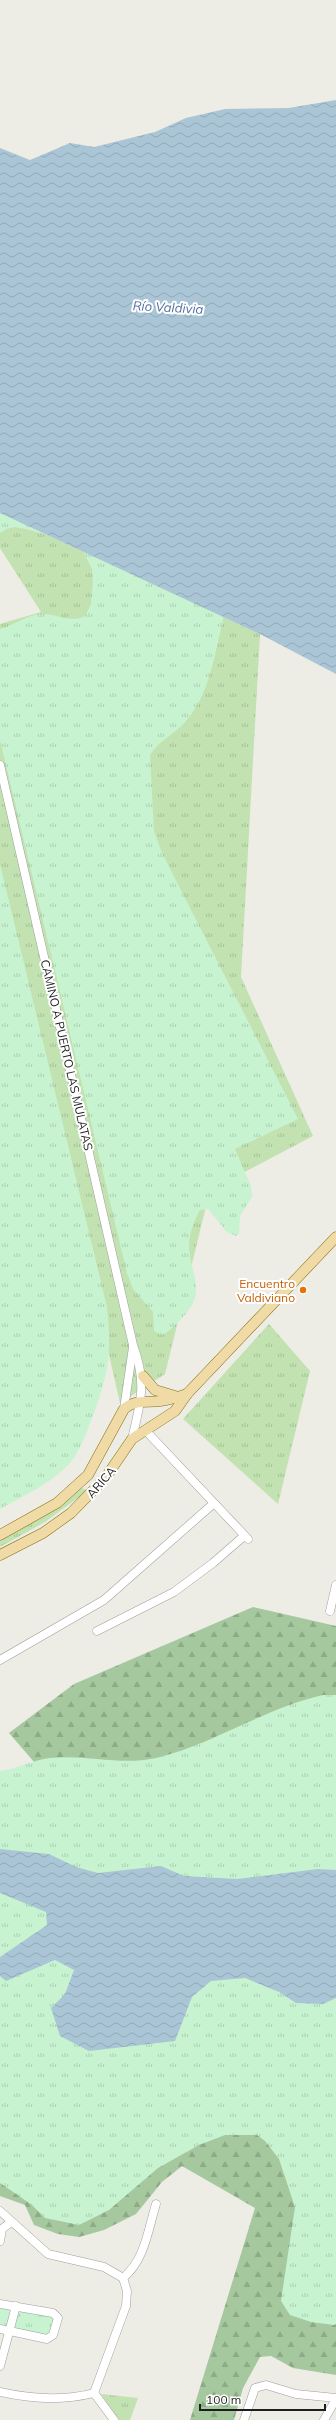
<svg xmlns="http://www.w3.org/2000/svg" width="336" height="2420" viewBox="0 0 336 2420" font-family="Mulish,sans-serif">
<defs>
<pattern id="grass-tufts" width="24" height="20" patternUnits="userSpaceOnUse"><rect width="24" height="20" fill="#c2e2b1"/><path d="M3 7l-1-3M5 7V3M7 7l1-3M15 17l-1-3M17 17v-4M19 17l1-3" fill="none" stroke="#a6c198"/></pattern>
<pattern id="forest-firs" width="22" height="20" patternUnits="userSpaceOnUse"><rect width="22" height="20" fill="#a5c89e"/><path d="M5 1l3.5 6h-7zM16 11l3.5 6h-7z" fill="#8eab88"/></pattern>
<pattern id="park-tufts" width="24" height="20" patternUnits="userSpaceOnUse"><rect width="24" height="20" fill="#c7f3d0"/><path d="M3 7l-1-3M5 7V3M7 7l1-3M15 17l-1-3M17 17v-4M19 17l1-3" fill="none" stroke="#aad0b2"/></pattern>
<pattern id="water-waves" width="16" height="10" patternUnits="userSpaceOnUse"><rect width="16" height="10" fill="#aac6d6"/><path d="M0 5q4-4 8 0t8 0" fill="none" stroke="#92aab7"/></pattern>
</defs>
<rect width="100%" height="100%" fill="#edece5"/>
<!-- grass -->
<g fill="url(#grass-tufts)">
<polygon points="0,513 260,634 241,977 313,1136 210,1190 165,1374 120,1403 47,1083 0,971 0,624 41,612 0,548"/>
<polygon points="269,1324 310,1371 278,1504 183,1419"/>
<polygon points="82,1488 86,1490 86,1492 45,1522 0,1547 0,1540 61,1504"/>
<polygon points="101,2394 138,2398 130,2420 119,2420"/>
</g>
<!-- forest -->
<g fill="url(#forest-firs)">
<polygon points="253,1607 336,1626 336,1829 41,1770 9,1733 74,1684"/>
<polygon points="211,2116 261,2117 336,2204 336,2375 293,2368 271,2356 260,2357 243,2388 234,2420 190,2420 255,2208 182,2166 162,2182 136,2214 104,2230 79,2237 58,2234 34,2225 25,2205 0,2196 0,2167"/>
</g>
<!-- park -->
<g fill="url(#park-tufts)">
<path d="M 0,490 L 223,609 L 223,621 C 214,655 210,694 186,721 C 175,734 159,740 150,755 L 154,831 L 162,853 L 298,1119 L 235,1149 L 251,1186 L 252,1197 L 240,1216 L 239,1233 L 236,1236 L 227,1232 L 208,1209 L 200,1210 C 195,1219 189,1233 189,1245 C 190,1278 209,1291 181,1319 C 175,1326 170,1331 162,1335 L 154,1331 L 153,1312 L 133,1289 L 127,1273 L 0,740 L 0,629 C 15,625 26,615 41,614 C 55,613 72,624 85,616 L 91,604 L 93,580 L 92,569 L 83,551 L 57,538 L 26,529 L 15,527 L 6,529 L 0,533 Z"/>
<path d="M 0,864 L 107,1307 C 109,1325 110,1344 108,1362 C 106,1382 85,1443 73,1459 C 55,1482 25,1495 0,1509 Z"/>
<path d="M 323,1695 L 336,1695 L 336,2324 L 334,2325 L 311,2322 L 290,2315 L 281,2301 L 295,2207 L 279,2159 L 265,2141 L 257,2135 L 225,2135 L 199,2145 L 158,2168 L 109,2210 L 79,2225 L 45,2218 L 32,2205 L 0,2183 L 0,1771 C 17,1769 33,1760 50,1758 C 85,1754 121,1766 156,1758 C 214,1744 265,1708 323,1695 Z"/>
<polygon points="0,2307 10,2310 7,2325 0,2324"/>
<polygon points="19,2309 49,2315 54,2320 50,2333 44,2337 16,2331 14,2327"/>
</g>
<!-- water -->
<g fill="url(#water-waves)">
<polygon points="336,100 336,674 260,634 0,513 0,148 30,160 70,143 94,147 155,132 186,118 225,109 289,108"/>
<polygon points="0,1849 49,1854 76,1867 98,1873 161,1866 184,1876 237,1879 318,1869 336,1870 336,1998 323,2004 296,2003 279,1992 245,1978 211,1981 192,1997 175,2041 89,2051 60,2036 51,2008 65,1994 74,1970 55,1960 6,1981 0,1976 0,1957 47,1925 46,1912 0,1893"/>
</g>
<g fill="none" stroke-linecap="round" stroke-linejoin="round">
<!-- minor casing -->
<g stroke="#9f9f9f" stroke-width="9">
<g id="minor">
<path d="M 0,765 L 133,1345 C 147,1383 141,1400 132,1439"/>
<polyline points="124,1409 133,1347"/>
<polyline points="146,1431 248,1539"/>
<polyline points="330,1611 336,1585"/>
<polyline points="97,1631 174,1592 213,1563 244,1536"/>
<polyline points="0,1660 104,1600 213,1504"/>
<polyline points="0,2211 48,2254 104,2267 123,2278"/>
<polyline points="0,2241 2,2229 11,2222"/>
<path d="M 123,2278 C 145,2260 148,2230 156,2204"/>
<polyline points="0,2304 53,2313 58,2318 53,2335 47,2339 0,2329"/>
<polyline points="0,2366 16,2306"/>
<path d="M 0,2392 C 31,2399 63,2401 94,2393"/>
<polyline points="94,2393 126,2306 127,2291 123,2278"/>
<polyline points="94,2393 114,2420"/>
<polyline points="244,2420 255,2388 266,2385 296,2394 336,2398"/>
<polyline points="324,2420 336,2399"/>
</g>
</g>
<!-- major casing -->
<g stroke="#866f12" stroke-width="11">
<g id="major">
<polyline points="143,1376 155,1390 175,1396"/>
<path d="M 0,1535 L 57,1503 L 88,1475 L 124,1409 C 135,1399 146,1403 160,1401 C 169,1400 178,1397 187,1394"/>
<polyline points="0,1555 43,1533 71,1513 106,1477 132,1439 175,1411 187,1394 336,1237"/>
</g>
</g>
<!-- minor -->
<use href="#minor" stroke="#fff" stroke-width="8"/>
<!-- major -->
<use href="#major" stroke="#f0dba7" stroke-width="10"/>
</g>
<!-- markers -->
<circle fill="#e8710a" stroke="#fff" stroke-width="1.5" cx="303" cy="1290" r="4"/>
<g text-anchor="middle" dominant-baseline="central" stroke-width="4" stroke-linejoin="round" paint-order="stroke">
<!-- street labels -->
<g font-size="12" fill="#1e1e1e" stroke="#fff">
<text transform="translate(67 1055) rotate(77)">CAMINO A PUERTO LAS MULATAS</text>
<text transform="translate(101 1482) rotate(-49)">ARICA</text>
</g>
<!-- food labels -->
<g font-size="12" fill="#c56008" stroke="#fff" text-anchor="end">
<text x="295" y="1283">Encuentro<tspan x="295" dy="14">Valdiviano</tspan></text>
</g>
<!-- water labels -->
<g font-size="13" font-style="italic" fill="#5671a2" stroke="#fff">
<text transform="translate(168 307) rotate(3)">Río Valdivia</text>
</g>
</g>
<!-- scale -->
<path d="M200 2404v6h125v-6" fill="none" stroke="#1e1e1e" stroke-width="2"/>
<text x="206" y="2404" font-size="12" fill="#1e1e1e" stroke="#ffffff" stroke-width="3" paint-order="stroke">100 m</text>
</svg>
